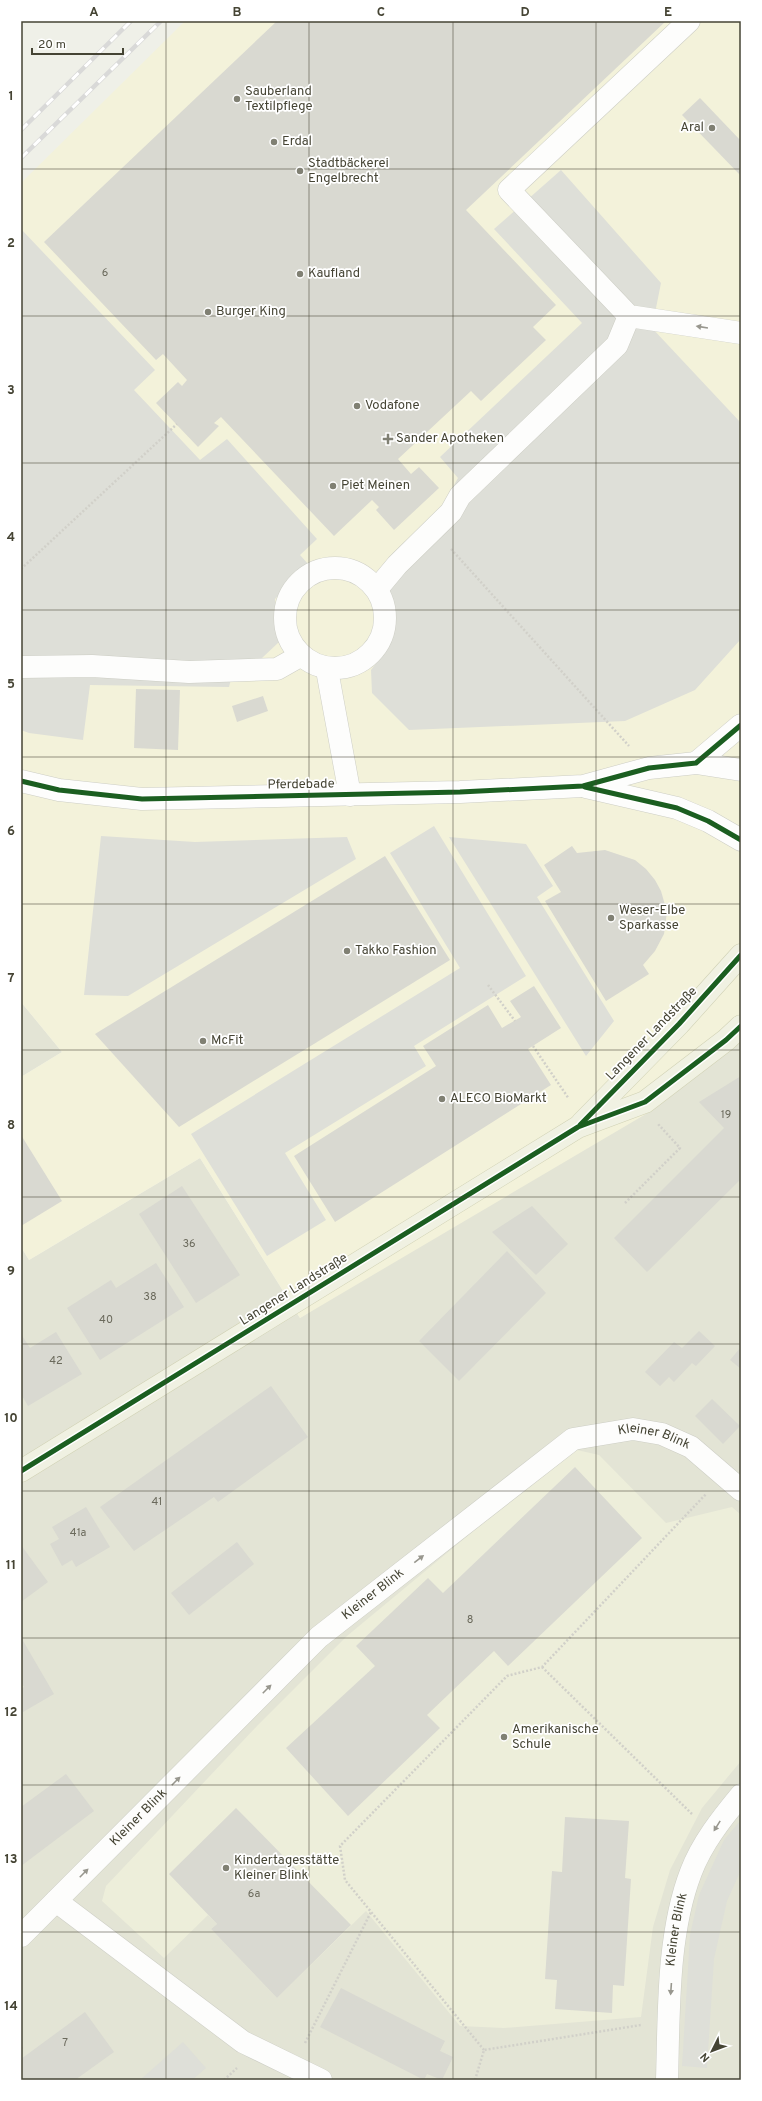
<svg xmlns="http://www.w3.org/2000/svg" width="762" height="2101" viewBox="0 0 762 2101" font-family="Overpass,sans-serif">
<rect width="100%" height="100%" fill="#eff0e8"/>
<!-- residential -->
<g fill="#e3e4d5">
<polygon points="21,1002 62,1052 21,1077"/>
<polygon points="741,1038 741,2080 21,2080 21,1247 29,1260 200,1158 300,1318"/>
</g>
<!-- commercial -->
<polygon fill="#f3f2da" points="185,21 741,21 741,1038 651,1111 300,1318 200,1158 29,1260 21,1247 21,1077 62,1052 21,1002 21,183"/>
<!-- education -->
<polygon fill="#edeeda" points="577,1450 599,1455 666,1523 732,1507 741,1515 741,1761 702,1808 670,1870 653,1927 641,2017 504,2028 460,2026 366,1911 277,1998 211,1929 217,1924 208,1915 164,1958 102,1901 106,1886 258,1725 347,1636 488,1519"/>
<!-- parking -->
<g fill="#dedfd8">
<polygon points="561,170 661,283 652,328 741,423 741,639 695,690 625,721 409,730 372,693 371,670 388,647 391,617 381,590 393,553 442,506 458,478 440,457 582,323 494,229"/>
<polygon points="21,229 155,370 134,390 200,460 227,439 317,539 300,555 309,565 275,599 279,642 262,658 236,660 229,687 90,685 83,740 29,733 21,730"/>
<polygon points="434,826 526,976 414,1046 426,1066 285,1153 326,1220 267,1256 191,1134 460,968 390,853"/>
<polygon points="101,836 195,842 347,837 356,859 128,996 84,995"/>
<polygon points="449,837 526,844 553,886 537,897 614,1021 586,1056"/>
<polygon points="741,1820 741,1870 727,1901 714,1959 707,2068 682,2066 690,1935 699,1895 724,1840"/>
<polygon points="183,2042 206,2068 192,2080 140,2080"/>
</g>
<!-- building -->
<g fill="#d9d9d1">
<polygon points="277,21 666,21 466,210 556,305 533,327 546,340 481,401 471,391 398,459 411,474 419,467 439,488 394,530 376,510 379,507 372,500 334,536 221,417 214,423 219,426 198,447 156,403 178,382 182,386 187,380 163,354 156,360 44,242"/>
<polygon points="700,98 741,141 741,176 682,115"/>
<polygon points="136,689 180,690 178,750 134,748"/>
<polygon points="263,696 268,711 237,722 232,706"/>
<polygon points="572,846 577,853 605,850 635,860 646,869 655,880 661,891 667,912 664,934 655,951 643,965 649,974 606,1001 545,901 561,892 544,865"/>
<polygon points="385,856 450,960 309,1047 179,1127 95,1034"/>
<polygon points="534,986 561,1028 528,1049 551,1085 335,1222 294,1156 436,1066 423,1046 488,1005 502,1028 521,1017 510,1001"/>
<polygon points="741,1076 741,1179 647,1272 614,1238 724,1128 699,1102"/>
<polygon points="21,1135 62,1201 21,1226"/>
<polygon points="182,1186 240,1275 196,1303 139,1214"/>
<polygon points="532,1206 568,1244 536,1275 492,1232"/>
<polygon points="507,1251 546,1293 459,1381 419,1341"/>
<polygon points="156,1263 184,1307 100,1360 67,1308 111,1280 116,1288"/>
<polygon points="699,1331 715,1346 696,1366 692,1363 674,1382 669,1377 660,1386 645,1372 674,1342 682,1348"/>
<polygon points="56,1332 82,1374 28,1406 21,1394 21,1334 30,1348"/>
<polygon points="741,1347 741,1369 730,1360"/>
<polygon points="271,1386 308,1437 218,1502 214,1497 134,1551 100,1507"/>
<polygon points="712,1399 740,1426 723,1444 695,1416"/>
<polygon points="575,1467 642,1538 508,1666 494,1651 427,1715 440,1728 348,1816 286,1748 375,1666 356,1646 428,1578 443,1593"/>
<polygon points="86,1507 110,1547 76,1567 72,1560 62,1566 50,1544 59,1539 52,1527"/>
<polygon points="237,1542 254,1564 189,1615 171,1593"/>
<polygon points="21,1545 48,1582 21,1602"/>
<polygon points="22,1639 54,1694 23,1712 21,1708 21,1689 24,1687 21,1682"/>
<polygon points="66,1774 94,1811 21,1866 21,1807"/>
<polygon points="236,1808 351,1925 277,1998 211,1929 217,1924 169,1874"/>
<polygon points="565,1817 629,1821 625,1878 631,1879 624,1986 613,1985 612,2013 555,2009 557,1980 545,1979 552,1871 562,1872"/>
<polygon points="341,1988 445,2041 440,2051 453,2057 442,2080 427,2074 424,2080 320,2027"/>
<polygon points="85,2012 114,2052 75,2080 21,2080 21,2059"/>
</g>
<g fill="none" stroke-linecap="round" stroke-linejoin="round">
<!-- minor casing -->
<g stroke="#cdcec5" stroke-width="23">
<g id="minor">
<polyline points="689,21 509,190 629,316 741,333"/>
<circle cx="335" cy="618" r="50"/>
<polyline points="377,589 397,565 451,512 460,496 617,345 629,316"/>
<polyline points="21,667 92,666 189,672 277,669 300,656"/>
<polyline points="327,670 350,795"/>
<polyline points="696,763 741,725"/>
<polyline points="21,781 59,790 142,799 460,792 583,786 649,768 696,763 741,770"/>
<polyline points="586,787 677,808 708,821 741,840"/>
<polyline points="56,1901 243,2042 321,2080"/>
<path id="s1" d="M 21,1936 L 319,1637 L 573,1439 L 633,1429 L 662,1434 L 691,1447 L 741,1490"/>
<path id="s2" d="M 667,2080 C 669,2013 667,1934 691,1872 C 702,1843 722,1818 741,1795"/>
</g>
</g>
<!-- major casing -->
<g stroke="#d1d2b5" stroke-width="23">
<g id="major">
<polyline points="582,1123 679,1024 741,955"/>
<polyline points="21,1471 578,1127 645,1102 726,1040 741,1026"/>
</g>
</g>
<!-- path -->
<g stroke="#d1d0c9" stroke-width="2.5" stroke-dasharray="2 2" stroke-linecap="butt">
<polyline points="451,549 629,746"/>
<polyline points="21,569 177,424"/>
<polyline points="488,985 515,1021"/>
<polyline points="533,1046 569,1099"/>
<polyline points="625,1203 680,1148 658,1124"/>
<polyline points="542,1667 692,1814"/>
<polyline points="305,2043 371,1912"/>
<polyline points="21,2047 22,2049"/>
<polyline points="484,2050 345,1880 340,1846 507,1676 542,1667 706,1494"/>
<polyline points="224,2080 237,2068"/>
<polyline points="475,2080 484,2050 641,2025"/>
</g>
<!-- minor -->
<use href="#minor" stroke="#fdfdfc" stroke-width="22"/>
<!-- major -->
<use href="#major" stroke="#f0f1e2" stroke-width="22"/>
<!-- rail casing -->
<g stroke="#d9d9d8" stroke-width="4.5">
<g id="rail">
<polyline points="21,130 131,21"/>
<polyline points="21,158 161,21"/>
</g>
</g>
<!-- rail -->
<use href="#rail" stroke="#fff" stroke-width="3" stroke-dasharray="9" stroke-linecap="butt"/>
<!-- cycleway casing -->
<g stroke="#fff" stroke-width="8">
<g id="cycleway">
<polyline points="21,781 59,790 142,799 460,792 583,786 649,768 696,763 741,725"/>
<polyline points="585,787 677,808 708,821 741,840"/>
<polyline points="580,1125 679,1024 741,955"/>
<polyline points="21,1471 578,1127 645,1102 726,1040 741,1026"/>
</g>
</g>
<!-- cycleway -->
<use href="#cycleway" stroke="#1b5e20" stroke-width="5"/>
</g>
<!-- one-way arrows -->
<defs><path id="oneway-solid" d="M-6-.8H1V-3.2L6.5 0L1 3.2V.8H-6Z"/></defs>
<g fill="#98978e">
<use href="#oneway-solid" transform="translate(702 327) rotate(-171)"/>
<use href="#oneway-solid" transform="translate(419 1559) rotate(-38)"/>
<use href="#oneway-solid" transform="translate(267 1689) rotate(-45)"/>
<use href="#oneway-solid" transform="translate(176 1781) rotate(-45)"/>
<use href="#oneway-solid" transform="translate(717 1826) rotate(122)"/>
<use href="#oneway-solid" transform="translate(84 1873) rotate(-45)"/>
<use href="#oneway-solid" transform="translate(671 1989) rotate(94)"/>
</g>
<!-- grid -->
<path fill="none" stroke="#454434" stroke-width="1" stroke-opacity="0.55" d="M 166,21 L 166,2080M 309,21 L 309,2080M 453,21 L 453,2080M 596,21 L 596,2080M 21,169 L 741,169M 21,316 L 741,316M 21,463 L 741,463M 21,610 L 741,610M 21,757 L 741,757M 21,904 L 741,904M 21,1050 L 741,1050M 21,1197 L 741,1197M 21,1344 L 741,1344M 21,1491 L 741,1491M 21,1638 L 741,1638M 21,1785 L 741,1785M 21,1932 L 741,1932"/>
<!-- markers -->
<g fill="#808073" stroke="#fff" stroke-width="1.5">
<circle cx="237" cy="99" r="4"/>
<circle cx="712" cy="128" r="4"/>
<circle cx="274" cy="142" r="4"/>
<circle cx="300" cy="171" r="4"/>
<circle cx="300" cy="274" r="4"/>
<circle cx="208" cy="312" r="4"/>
<circle cx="357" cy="406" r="4"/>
<path d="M386 433h4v4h4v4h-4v4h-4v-4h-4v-4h4z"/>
<circle cx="333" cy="486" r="4"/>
<circle cx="611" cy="918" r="4"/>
<circle cx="347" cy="951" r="4"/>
<circle cx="203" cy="1041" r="4"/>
<circle cx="442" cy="1099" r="4"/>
<circle cx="504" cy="1737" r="4"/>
<circle cx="226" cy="1868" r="4"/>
</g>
<g text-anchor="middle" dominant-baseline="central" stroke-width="3.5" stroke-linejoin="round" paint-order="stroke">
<!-- number labels -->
<g font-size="11" fill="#6b6a5c">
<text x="105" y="273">6</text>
<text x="726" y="1115">19</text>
<text x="189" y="1244">36</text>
<text x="150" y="1297">38</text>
<text x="106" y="1320">40</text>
<text x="56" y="1361">42</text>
<text x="157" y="1502">41</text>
<text x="78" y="1533">41a</text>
<text x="470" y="1620">8</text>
<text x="254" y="1894">6a</text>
<text x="65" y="2043">7</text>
</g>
<!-- poi labels -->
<g font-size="13" fill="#454434" stroke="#fff" text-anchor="start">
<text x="245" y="92">Sauberland<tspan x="245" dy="15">Textilpflege</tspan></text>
<text x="704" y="128" text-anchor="end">Aral</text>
<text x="282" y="142">Erdal</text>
<text x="308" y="164">Stadtbäckerei<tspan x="308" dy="15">Engelbrecht</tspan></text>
<text x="308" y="274">Kaufland</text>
<text x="216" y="312">Burger King</text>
<text x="365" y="406">Vodafone</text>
<text x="396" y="439">Sander Apotheken</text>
<text x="341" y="486">Piet Meinen</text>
<text x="619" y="911">Weser-Elbe<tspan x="619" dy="15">Sparkasse</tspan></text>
<text x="355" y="951">Takko Fashion</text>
<text x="211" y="1041">McFit</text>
<text x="450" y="1099">ALECO BioMarkt</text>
<text x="512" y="1730">Amerikanische<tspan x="512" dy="15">Schule</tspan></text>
<text x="234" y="1861">Kindertagesstätte<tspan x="234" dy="15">Kleiner Blink</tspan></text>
</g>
<!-- street labels -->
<g font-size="13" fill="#454434" stroke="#fff">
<text transform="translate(301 785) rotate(-1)">Pferdebade</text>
<text transform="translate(652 1034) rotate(-46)">Langener Landstraße</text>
<text transform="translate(294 1290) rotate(-32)">Langener Landstraße</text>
<text stroke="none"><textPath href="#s1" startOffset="827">Kleiner Blink</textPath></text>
<text stroke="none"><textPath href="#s1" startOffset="491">Kleiner Blink</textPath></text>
<text stroke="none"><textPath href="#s1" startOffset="167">Kleiner Blink</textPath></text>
<text stroke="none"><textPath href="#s2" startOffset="151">Kleiner Blink</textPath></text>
</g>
</g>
<!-- border -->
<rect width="762" height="2101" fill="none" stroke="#ffffff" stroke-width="44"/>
<!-- north arrow -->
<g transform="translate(712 2051) rotate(228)" stroke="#ffffff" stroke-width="3" paint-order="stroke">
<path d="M0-3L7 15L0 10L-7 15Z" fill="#454434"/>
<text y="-6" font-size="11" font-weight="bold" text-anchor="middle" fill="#454434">N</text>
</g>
<!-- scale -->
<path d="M32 48v6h91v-6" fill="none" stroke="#454434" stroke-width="2"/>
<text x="38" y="48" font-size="12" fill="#454434" stroke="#ffffff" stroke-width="3" paint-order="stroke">20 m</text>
<rect x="22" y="22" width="718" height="2057" fill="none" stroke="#454434" stroke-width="1.5"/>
<g font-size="13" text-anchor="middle" font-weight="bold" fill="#454434">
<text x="94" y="16">A</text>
<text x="237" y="16">B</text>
<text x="381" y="16">C</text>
<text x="525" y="16">D</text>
<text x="668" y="16">E</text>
<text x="11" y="100">1</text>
<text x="11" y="247">2</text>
<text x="11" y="394">3</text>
<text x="11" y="541">4</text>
<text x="11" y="688">5</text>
<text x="11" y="835">6</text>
<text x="11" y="982">7</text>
<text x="11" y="1129">8</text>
<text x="11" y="1275">9</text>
<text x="11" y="1422">10</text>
<text x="11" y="1569">11</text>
<text x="11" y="1716">12</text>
<text x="11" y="1863">13</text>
<text x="11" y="2010">14</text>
</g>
</svg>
